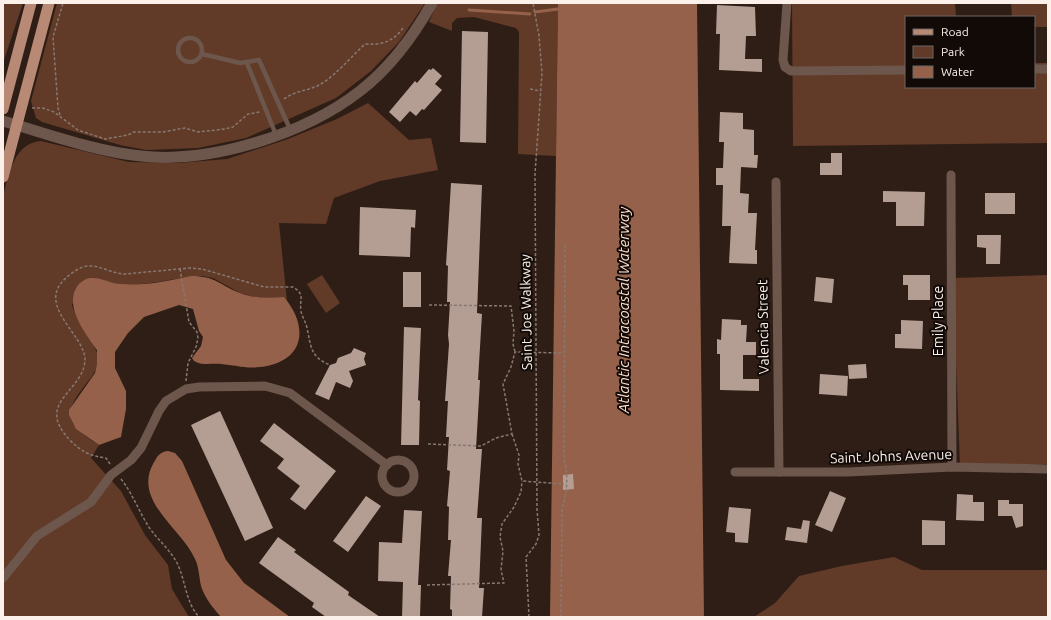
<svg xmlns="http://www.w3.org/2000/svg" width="1051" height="620" viewBox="0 0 1051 620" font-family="Ubuntu,sans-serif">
<rect width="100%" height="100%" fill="#2f1e16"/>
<!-- green -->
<g fill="#613a28">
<polygon points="3,3 23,3 3,63"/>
<polygon points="57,3 425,3 399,42 371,71 336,98 246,138 198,148 146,150 120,145 42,122 36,118 31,101"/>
<polygon points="437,3 558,3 556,156 518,154 519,32 516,28 474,17 457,18 452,23 452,31 429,22"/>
<polygon points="955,3 956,17 906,17 906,87 1034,87 1034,63 1048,63 1048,143 793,146 792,3"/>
<polygon points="1011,3 1048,3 1048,27 1034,27 1034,17 1012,17"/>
<path d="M 368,103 L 409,140 L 431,138 L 438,170 L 380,181 L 334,198 L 326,224 L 279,223 L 287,301 L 284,297 L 269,299 L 254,297 L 240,293 L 213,278 L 202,276 C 175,277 149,286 121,285 C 107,284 96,275 82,281 L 72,305 C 76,319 97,345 98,357 C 98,366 95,372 90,379 C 63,412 62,422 99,445 L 91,458 L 121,491 L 145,535 L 168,565 L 172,589 L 189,617 L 3,617 L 3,196 C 9,174 14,143 41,141 L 129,162 L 179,163 L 227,159 L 288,139 L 337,119 Z"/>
<polygon points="322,275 340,303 326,313 307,284"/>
<polygon points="1048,275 1048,464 960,467 953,278"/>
<polygon points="894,557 922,570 1048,570 1048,617 754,617 775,603 799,576 842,566"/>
</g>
<!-- water -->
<g fill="#95614a">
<polygon points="558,3 697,3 704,617 550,617"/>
<path d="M 191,276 C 216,276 219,285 240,293 C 255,299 269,298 284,297 C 310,328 304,362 260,367 C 246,369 235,365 221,364 C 212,363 202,366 194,361 L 192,358 L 201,346 L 203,337 L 199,331 L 193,309 L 179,305 L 144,317 L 128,333 L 115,352 L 115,368 L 126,391 L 126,409 L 121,437 L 99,445 L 76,429 L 69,415 L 69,410 L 74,403 L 95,373 L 97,364 L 97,350 C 85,333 63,305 78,285 C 82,281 86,278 91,278 C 102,277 111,284 121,284 C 145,286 168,281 191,276 Z"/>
<path d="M 168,451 L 175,453 L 182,461 L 226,560 L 244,583 L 290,617 L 221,617 C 213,608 205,598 201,586 C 199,577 199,567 195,559 C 182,529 133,501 153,464 C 157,457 159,452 168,451 Z"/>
</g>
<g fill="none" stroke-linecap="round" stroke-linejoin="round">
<!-- stream -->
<g stroke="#95614a" stroke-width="3">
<polyline points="469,10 530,14"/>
<polyline points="535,12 558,9"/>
</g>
</g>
<!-- building -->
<g fill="#b49e94">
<polygon points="717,5 755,7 756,36 746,36 745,59 762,59 762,72 719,70 720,34 716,34"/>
<polygon points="462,31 488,32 486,143 460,142"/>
<polygon points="433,68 442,76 435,84 442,90 424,110 422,109 416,116 410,111 400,122 389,112 415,81 417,83 429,69 431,70"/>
<polygon points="720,112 743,113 743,129 754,130 754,155 758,155 757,168 741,167 740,193 749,194 748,213 757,213 755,250 757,250 757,264 729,263 731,226 722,226 723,185 716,185 716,168 723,168 724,142 719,142"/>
<polygon points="831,153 842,153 842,175 820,175 820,163 831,163"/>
<polygon points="451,183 482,185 477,313 482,314 478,380 480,380 476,449 482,449 477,518 482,518 479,588 484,588 482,617 452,617 452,610 450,609 451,576 448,576 451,540 448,540 449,507 447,506 450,471 447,470 449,437 446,437 448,401 445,401 449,344 448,335 450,302 447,302 448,266 446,265"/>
<polygon points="883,191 925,192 924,226 896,226 896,202 883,202"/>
<rect x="985" y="193" width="30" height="21"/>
<polygon points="360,207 416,210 415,228 411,227 410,257 359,255"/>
<polygon points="977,235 1001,235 1000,264 986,264 986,248 977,247"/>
<rect x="403" y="272" width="18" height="35"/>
<polygon points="903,275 930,275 930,300 908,300 908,285 903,285"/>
<polygon points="816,277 834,279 832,303 814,301"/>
<polygon points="722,319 741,320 741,325 747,325 746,342 756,342 756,355 743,355 743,379 759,379 759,391 720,390 720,354 717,354 717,339 721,340"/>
<polygon points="901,320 923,321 922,349 895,348 895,334 901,334"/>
<polygon points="404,327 421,328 418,400 420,401 419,445 401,445"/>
<polygon points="354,348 366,353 364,359 366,365 349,371 353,381 350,388 336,382 329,400 315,394 330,365 336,363 338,358 351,353"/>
<polygon points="866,364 867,378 849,379 848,365"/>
<polygon points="820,374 848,376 847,396 819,394"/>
<polygon points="220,411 273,528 245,541 191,425"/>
<polygon points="274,423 336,471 305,510 290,499 300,486 277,468 284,459 260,441"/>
<polygon points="573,474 574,489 563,490 563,475"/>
<polygon points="830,491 846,498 832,532 815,525"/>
<polygon points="957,494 973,495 973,502 984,502 984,521 956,520"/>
<polygon points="366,496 381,506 348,552 333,541"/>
<polygon points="998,500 1009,500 1009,504 1023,504 1023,526 1016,528 1012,516 998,516"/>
<polygon points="729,507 751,509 748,543 735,542 735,533 726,532"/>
<polygon points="404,510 422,511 418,585 421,585 420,617 402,617 403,582 378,581 379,542 402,543"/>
<polygon points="803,520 810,521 807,543 785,540 787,527 801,529"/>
<polygon points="922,520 945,521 945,545 922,545"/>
<polygon points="278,537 296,550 294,552 349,592 348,595 380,617 326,617 312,607 314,603 259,563"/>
</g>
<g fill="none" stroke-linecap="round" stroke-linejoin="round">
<!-- path -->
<g stroke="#877972" stroke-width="1.5" stroke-dasharray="3 2" stroke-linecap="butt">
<polyline points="530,89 540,91"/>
<path d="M 284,99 C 296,90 309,91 321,84 C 337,74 351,57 365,44 C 382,45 393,42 403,28"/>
<polyline points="32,108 43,108 54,112 78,130 105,139 128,135 134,132 163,132 185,128 198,132 225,129 233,127 248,114 260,112"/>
<polyline points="60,115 58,108 53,37 63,3"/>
<polyline points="180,269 189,322 197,332 198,338 196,347 188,363 186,381"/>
<polyline points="429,305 511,306 514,331 513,344 515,352"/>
<polyline points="512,434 519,455 518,464 522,481 564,484"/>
<polyline points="428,444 481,446 496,438 512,434 503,384 511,367 515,352 561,353"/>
<path d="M 110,464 L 106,458 C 90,456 80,451 69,439 C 34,402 85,391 85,359 C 84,334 35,305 66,278 C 71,273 80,267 87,266 C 101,265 112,274 125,274 L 190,268 L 202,269 L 264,287 L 293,287 C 306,295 299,299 301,311 C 302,317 306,322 307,328 C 311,346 310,357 330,365"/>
<path d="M 121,479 C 132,493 138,509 147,524 C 156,539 170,549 177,563 C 186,581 185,601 199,617"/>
<polyline points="427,585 504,583 501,570 503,551 500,537 502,524 514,507 521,492 522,481"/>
<polyline points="529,617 526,557 536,544 539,535 537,509 535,174 542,73 539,36 533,3"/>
<path d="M 561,617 L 562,508 C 568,491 568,475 564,458 L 565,243"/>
</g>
<!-- service -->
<g stroke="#6d564c" stroke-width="4.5">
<circle cx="190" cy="50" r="12"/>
<polyline points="202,54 240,63 259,60 290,129"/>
<polyline points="247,63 276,135"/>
</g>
<!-- minor -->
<g stroke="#6d564c" stroke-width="9">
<polyline points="787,3 783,60 785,67 791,71 906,70"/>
<polyline points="1034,69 1048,69"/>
<polyline points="951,175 952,467"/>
<polyline points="776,182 779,472"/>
<circle cx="398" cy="476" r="16"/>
<polyline points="735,472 848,472 952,467 1048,469"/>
<polyline points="3,578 37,536 91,502 111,475 131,460 141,448 159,411 166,401 186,389 199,387 265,386 290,393 387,465"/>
</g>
<!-- tertiary -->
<path stroke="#6d564c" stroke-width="11" d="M 3,121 C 48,134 94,151 141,156 C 210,164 305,134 360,91 C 391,67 413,37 432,3"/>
<!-- primary -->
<g stroke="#b88975" stroke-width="11">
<polyline points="3,109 31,3"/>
<polyline points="3,177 49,3"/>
</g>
</g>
<g text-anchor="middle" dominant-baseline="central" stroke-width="4" stroke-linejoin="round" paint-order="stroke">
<!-- street labels -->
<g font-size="14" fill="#fcf0eb" stroke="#110a07">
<text transform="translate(526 312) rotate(-91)">Saint Joe Walkway</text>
<text transform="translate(938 321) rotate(-90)">Emily Place</text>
<text transform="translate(763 327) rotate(-91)">Valencia Street</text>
<text transform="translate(891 456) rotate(-2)">Saint Johns Avenue</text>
</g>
<!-- water labels -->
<g font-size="15" font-style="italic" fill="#fedccd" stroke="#110a07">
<text transform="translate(623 310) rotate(-90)">Atlantic Intracoastal Waterway</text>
</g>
</g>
<!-- border -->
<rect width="1051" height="620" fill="none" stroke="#fcf0eb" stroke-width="8"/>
<!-- legend -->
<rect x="905" y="16" width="130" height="72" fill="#110a07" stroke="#6f6662"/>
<rect x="913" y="29" width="20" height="6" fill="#b88975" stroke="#6f6662"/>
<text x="941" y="36" font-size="12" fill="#fcf0eb">Road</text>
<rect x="913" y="46" width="20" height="12" fill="#613a28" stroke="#6f6662"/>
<text x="941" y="56" font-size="12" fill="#fcf0eb">Park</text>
<rect x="913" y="66" width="20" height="12" fill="#95614a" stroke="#6f6662"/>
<text x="941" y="76" font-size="12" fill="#fcf0eb">Water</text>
</svg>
